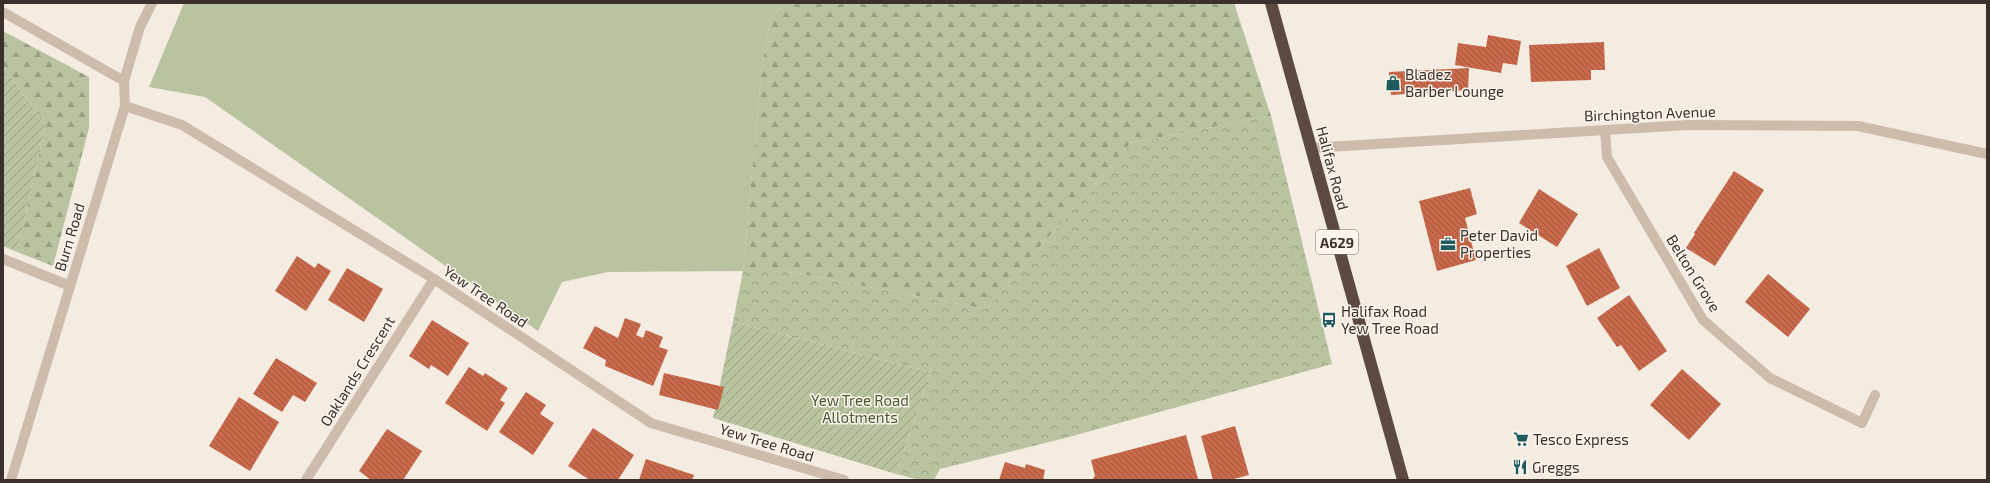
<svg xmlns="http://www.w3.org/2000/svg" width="1990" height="483" viewBox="0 0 1990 483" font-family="'Exo 2',sans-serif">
<defs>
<pattern id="forest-firs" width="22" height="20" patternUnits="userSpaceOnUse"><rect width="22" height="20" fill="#b8c4a0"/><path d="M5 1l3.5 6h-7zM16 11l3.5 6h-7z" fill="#97a083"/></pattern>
<pattern id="park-crowns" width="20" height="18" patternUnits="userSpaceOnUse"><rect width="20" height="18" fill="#b8c4a0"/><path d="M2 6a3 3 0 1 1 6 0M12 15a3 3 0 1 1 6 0" fill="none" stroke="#97a083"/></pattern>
<pattern id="garden-furrows" width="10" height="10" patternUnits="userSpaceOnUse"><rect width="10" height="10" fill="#b8c4a0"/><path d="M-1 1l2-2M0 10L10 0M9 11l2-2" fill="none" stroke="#97a083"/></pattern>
<pattern id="building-back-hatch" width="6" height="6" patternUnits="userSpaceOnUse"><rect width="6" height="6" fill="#c8694b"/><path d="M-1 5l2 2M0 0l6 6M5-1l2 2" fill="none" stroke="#a4573f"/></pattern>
</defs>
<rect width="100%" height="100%" fill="#f4ebe1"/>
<!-- grass -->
<polygon fill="#b8c4a0" points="184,3 784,3 770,19 761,74 743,271 608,272 562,282 538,331 205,97 149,87"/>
<!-- forest -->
<g fill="url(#forest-firs)">
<polygon points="784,3 1234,3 1271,116 1131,143 986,309 784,271 743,271 761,74 770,19"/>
<polygon points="3,31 89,77 89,128 53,266 17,252 46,124 3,67"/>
</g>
<!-- park -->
<polygon fill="url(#park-crowns)" points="1271,116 1332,364 1069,437 940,469 934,480 920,480 896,474 931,372 733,322 743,271 784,271 986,309 1131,143"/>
<!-- garden -->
<g fill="url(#garden-furrows)">
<polygon points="3,67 46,124 17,252 3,246"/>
<polygon points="733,322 931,372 896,474 713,418"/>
</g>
<!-- building -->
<g fill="url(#building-back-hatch)">
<polygon points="1488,35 1521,41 1517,65 1503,63 1501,73 1455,65 1458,43 1486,47"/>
<polygon points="1604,42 1605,70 1591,70 1591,80 1531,82 1529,45"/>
<polygon points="1469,68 1468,90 1391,95 1389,72"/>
<polygon points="1734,171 1764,190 1715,266 1686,248 1695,234 1694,233"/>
<polygon points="1470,188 1477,214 1465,218 1476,260 1437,271 1419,201"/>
<polygon points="1539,189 1578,214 1557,247 1519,223"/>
<polygon points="1599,248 1620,288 1587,306 1566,266"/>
<polygon points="297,256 315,268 318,263 331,271 306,311 275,291"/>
<polygon points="347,268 383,289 364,322 328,300"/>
<polygon points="1768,274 1810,309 1788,337 1745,302"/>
<polygon points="1629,295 1667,351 1639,371 1621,345 1617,347 1597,318"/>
<polygon points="625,318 641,324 636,335 643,338 646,330 663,337 659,347 668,350 653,386 605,366 606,360 583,348 595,326 618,338"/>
<polygon points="432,320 469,343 448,376 431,365 429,369 409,356"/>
<polygon points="276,358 317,383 305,402 293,395 282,412 253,394"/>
<polygon points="469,367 483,376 485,373 508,388 500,400 505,403 487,431 445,403"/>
<polygon points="1682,369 1721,404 1689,440 1650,405"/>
<polygon points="664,373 724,387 718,410 659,395"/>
<polygon points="526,392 546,405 540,414 554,423 533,455 499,432"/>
<polygon points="239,397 279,422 250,471 209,446"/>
<polygon points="1235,426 1249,475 1230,480 1213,480 1201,436"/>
<polygon points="593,428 634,455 618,480 590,480 568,466"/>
<polygon points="387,429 422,451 403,480 371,480 359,471"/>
<polygon points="1186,435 1198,479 1092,480 1095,476 1091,460"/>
<polygon points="646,459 694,475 692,480 639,480"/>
<polygon points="1005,462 1025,468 1026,464 1045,470 1043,480 999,480"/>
</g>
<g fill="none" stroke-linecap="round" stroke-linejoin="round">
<!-- minor -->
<g stroke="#cdbbac" stroke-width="10">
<polyline points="3,12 124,81"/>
<polyline points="125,106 182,125 434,279 651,423 844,480"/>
<polyline points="1605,130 1607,157 1703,320 1770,378 1862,423 1875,395"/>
<polyline points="1311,148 1688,125 1858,126 1987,154"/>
<polyline points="3,259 70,286"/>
<polyline points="11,480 125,106 124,81 140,27 152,3"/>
<polyline points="306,480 434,279"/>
</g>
<!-- highway -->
<polyline stroke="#5c4a42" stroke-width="12" points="1271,3 1403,480"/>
</g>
<!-- icons -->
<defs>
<g id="shop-bare" transform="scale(1.2)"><path d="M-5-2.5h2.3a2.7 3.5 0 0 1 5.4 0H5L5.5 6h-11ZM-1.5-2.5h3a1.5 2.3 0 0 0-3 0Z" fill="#1f5a5e" stroke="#fbf5ee" stroke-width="2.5" paint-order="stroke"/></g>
<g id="office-bare" transform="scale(1.2)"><path d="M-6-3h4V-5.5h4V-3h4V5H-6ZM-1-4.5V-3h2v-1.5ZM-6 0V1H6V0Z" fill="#1f5a5e" stroke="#fbf5ee" stroke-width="2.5" paint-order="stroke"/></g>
<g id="bus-bare" transform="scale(1.2)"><path d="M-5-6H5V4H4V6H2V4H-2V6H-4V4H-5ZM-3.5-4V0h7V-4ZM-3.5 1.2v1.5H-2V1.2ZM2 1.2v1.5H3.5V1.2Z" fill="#1f5a5e" stroke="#fbf5ee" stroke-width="2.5" paint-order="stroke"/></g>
<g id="supermarket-bare" transform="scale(1.2)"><path d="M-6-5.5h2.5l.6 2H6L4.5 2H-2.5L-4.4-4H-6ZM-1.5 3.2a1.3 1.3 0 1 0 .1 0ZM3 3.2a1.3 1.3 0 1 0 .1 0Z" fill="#1f5a5e" stroke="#fbf5ee" stroke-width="2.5" paint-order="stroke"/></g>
<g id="restaurant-bare" transform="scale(1.2)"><path d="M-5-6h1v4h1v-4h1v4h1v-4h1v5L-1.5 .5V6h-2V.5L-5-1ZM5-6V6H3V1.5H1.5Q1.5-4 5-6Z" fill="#1f5a5e" stroke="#fbf5ee" stroke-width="2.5" paint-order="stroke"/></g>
</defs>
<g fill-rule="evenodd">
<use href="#shop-bare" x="1393" y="83"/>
<use href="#office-bare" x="1448" y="244"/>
<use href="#bus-bare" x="1329" y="320"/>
<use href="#supermarket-bare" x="1521" y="439"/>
<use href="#restaurant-bare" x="1520" y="467"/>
</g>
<g text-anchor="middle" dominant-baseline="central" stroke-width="3" stroke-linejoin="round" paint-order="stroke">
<!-- shield labels -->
<rect fill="#fbf5ee" stroke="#756b66" stroke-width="1" x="1316" y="230" width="42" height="24" rx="3"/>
<g font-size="14" font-weight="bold" fill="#3b302b">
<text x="1337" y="242">A629</text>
</g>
<!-- poi labels -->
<g font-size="15" fill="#3b302b" stroke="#fbf5ee" text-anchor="start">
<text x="1405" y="74">Bladez<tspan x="1405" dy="17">Barber Lounge</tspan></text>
<text x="1460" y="235">Peter David<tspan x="1460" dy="17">Properties</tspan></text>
<text x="1341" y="311">Halifax Road<tspan x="1341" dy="17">Yew Tree Road</tspan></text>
<text x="1533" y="439">Tesco Express</text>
<text x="1532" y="467">Greggs</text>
</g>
<!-- street labels -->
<g font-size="15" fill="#3b302b" stroke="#fbf5ee">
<text transform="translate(1650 113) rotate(-2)">Birchington Avenue</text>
<text transform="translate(1333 168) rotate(75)">Halifax Road</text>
<text transform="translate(69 237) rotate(-73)">Burn Road</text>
<text transform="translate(1694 273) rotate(58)">Belton Grove</text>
<text transform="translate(486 296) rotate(34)">Yew Tree Road</text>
<text transform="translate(357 371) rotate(-58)">Oaklands Crescent</text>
<text transform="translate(767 442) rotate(17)">Yew Tree Road</text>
</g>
<!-- park labels -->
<g font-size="15" fill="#4a5a2e" stroke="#fbf5ee">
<text x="860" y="400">Yew Tree Road<tspan x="860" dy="17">Allotments</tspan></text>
</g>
</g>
<!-- border -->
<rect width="1990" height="483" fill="none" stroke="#3b302b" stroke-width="8"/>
</svg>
